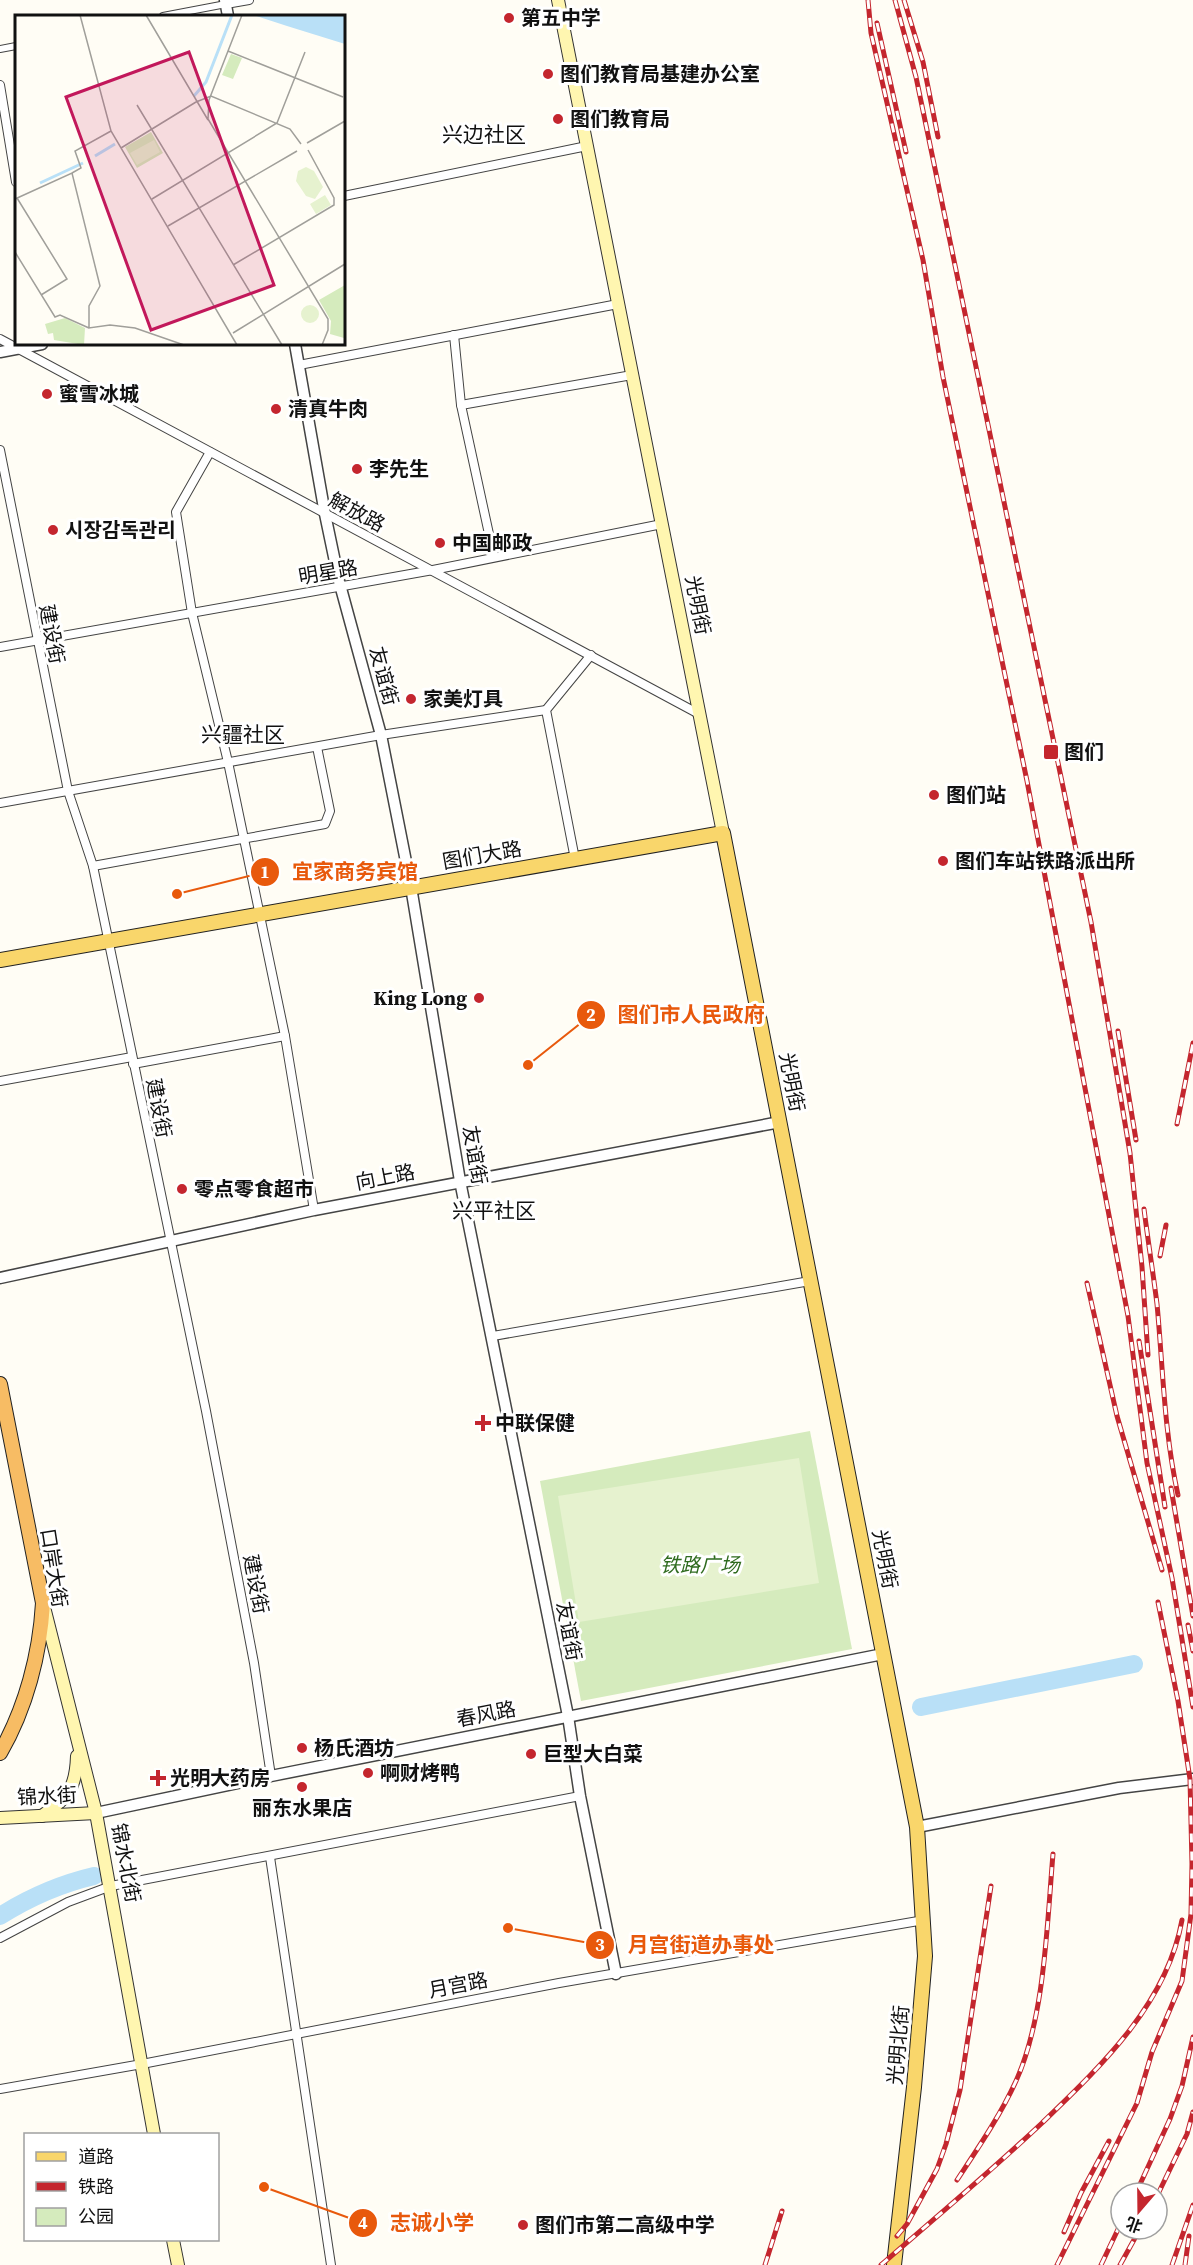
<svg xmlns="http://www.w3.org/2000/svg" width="1193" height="2265" viewBox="0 0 1193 2265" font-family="'Source Serif 4','Noto Sans SC','Noto Sans KR',serif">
<rect width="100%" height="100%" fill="#fffdf5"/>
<!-- green -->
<polygon fill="#d5ebbd" points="810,1431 852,1649 581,1701 540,1481"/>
<!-- pitch -->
<polygon fill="#e6f2cf" points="799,1458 819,1583 579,1622 558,1496"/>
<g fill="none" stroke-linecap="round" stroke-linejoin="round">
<!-- river -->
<g stroke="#b9e0f7" stroke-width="18">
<polyline points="921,1707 1134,1664"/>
<path d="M 0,1916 C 30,1897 60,1884 94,1876"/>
</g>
<!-- pedestrian casing -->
<g stroke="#444" stroke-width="8">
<g id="pedestrian">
<polyline points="163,16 226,4"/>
<polyline points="0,49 16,46"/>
</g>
</g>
<!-- minor casing -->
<g stroke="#444" stroke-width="10">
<g id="minor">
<polyline points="226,4 249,0"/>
<polyline points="0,85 16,182"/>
<polyline points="344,196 587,146"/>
<polyline points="454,335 461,405 494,557"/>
<polyline points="0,339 699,714"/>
<polyline points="299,365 618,304"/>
<polyline points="461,405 632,375"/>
<polyline points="0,450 68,791 93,866 206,1411 254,1663 271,1776"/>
<polyline points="210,452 176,512 192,613 228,762 285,1036 314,1210"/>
<polyline points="0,647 433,570 662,524"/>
<polyline points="0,803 381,735 546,710"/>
<polyline points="575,859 546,710 591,655"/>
<polyline points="93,866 325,824 330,811 317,747"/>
<polyline points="133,1064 285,1036"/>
<polyline points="0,1081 132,1057"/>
<polyline points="493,1336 810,1281"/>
<polyline points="270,1857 331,2265"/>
<polyline points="0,1938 68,1902 111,1886 580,1796"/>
<polyline points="0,2089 142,2064 559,1983 924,1920"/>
</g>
</g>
<!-- tertiary casing -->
<g stroke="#444" stroke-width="13">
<g id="tertiary">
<polyline points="225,0 228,16"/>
<polyline points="295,344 325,514 339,581 381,735 411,887 460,1181 568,1716 580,1796 616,1974"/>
<polyline points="0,352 42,344"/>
<polyline points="0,1278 314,1210 780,1122"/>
<polyline points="96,1813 271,1776 883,1654"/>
<polyline points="917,1827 1119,1788 1193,1779"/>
</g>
</g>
<!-- secondary casing -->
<g stroke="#333" stroke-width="14">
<g id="secondary">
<polyline points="558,0 723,833"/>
<polyline points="44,1607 96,1813 154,2134"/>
<path d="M 42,1816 C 68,1797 76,1789 77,1756"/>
<polyline points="0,1818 96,1813"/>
<polyline points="173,2240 178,2265"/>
</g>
</g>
<!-- primary casing -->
<g stroke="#222" stroke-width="16">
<polyline id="primary" points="0,960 723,833 917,1827 925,1956 914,2087 894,2265"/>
</g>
<!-- trunk casing -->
<g stroke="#222" stroke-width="16">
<path id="trunk" d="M 0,1384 L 43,1603 C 40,1654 26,1708 0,1753"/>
</g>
<!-- pedestrian -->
<use href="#pedestrian" stroke="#fff" stroke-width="6"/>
<!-- minor -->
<use href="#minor" stroke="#fff" stroke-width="8"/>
<!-- tertiary -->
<use href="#tertiary" stroke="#fff" stroke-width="10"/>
<!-- secondary -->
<use href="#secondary" stroke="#fff6b0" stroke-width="12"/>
<!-- primary -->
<use href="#primary" stroke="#f9d66b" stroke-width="14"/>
<!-- trunk -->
<use href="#trunk" stroke="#f7bc64" stroke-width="14"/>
<!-- rail casing -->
<g stroke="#c4262e" stroke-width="5">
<g id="rail">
<polyline points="868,0 871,33 923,260 943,377 1027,781 1128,1316 1147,1463 1172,1578 1193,1707"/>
<polyline points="895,0 916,77 1091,922 1130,1153 1142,1267 1148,1355"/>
<polyline points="904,0 923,62 938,137"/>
<polyline points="877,23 906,152"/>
<polyline points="1118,1031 1136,1140"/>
<polyline points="1177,1124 1193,1043"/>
<path d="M 1144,1209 C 1148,1241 1153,1272 1157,1304 C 1163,1368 1164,1432 1178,1495"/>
<polyline points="1160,1256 1166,1225"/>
<polyline points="1087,1283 1117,1416 1162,1570"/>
<polyline points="1139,1341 1165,1507"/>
<polyline points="1171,1488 1193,1616"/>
<polyline points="1188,1625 1193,1651"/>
<path d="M 957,2180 C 978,2148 1000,2116 1016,2081 C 1045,2017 1047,1923 1053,1854"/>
<polyline points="1136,2193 1170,2119 1182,2086 1193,2037"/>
<polyline points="1157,2196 1187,2134 1193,2112"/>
<polyline points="1064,2232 1081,2193 1109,2141"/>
<polyline points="897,2236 907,2224 937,2169 946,2144 960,2090 991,1886"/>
<polyline points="765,2265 782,2211"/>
<path d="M 881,2265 C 935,2218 990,2172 1042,2123 C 1101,2066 1167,2004 1182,1920"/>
<polyline points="1057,2265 1137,2103 1152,2052 1182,1981 1191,1914 1192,1864 1190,1779 1178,1701 1158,1602"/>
<polyline points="1101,2265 1121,2223"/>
<polyline points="1120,2265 1140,2229"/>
<polyline points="1172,2265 1193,2205"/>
<polyline points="1185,2265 1189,2236"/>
</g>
</g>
<!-- rail -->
<use href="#rail" stroke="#fff" stroke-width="3" stroke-dasharray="9" stroke-linecap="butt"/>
</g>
<!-- markers -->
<g fill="#c4262e" stroke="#fff" stroke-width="2">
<circle cx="509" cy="18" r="6"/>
<circle cx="548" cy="74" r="6"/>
<circle cx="558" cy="119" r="6"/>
<circle cx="47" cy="394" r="6"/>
<circle cx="276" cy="409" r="6"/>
<circle cx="357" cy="469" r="6"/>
<circle cx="53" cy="530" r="6"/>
<circle cx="440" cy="543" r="6"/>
<circle cx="411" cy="699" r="6"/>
<rect x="1043" y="744" width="16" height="16" rx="3"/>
<circle cx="934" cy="795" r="6"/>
<circle cx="943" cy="861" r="6"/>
<circle cx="479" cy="998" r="6"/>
<circle cx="182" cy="1189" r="6"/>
<path d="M480 1414h6v6h6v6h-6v6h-6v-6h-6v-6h6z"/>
<circle cx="302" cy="1748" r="6"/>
<circle cx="531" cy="1754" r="6"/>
<circle cx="368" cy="1773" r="6"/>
<path d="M155 1769h6v6h6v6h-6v6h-6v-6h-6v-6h6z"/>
<circle cx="302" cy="1787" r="6"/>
<circle cx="523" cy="2225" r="6"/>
</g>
<g text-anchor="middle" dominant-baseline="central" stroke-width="6" stroke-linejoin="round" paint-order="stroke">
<!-- poi labels -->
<g font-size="20" font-weight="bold" fill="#111" stroke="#fff" text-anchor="start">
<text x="521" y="18">第五中学</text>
<text x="560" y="74">图们教育局基建办公室</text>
<text x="570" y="119">图们教育局</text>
<text x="59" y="394">蜜雪冰城</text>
<text x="288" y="409">清真牛肉</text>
<text x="369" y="469">李先生</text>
<text x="65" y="530">시장감독관리</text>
<text x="452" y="543">中国邮政</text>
<text x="423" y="699">家美灯具</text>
<text x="1064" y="752">图们</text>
<text x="946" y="795">图们站</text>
<text x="955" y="861">图们车站铁路派出所</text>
<text x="467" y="998" text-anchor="end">King Long</text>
<text x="194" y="1189">零点零食超市</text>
<text x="495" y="1423">中联保健</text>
<text x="314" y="1748">杨氏酒坊</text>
<text x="543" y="1754">巨型大白菜</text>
<text x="380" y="1773">啊财烤鸭</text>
<text x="170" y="1778">光明大药房</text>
<text x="302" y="1808" text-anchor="middle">丽东水果店</text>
<text x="535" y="2225">图们市第二高级中学</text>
</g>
<!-- street labels -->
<g font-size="20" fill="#111" stroke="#fff">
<text transform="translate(357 512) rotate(28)">解放路</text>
<text transform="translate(328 572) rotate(-10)">明星路</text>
<text transform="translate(698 605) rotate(79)">光明街</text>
<text transform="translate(52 634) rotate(79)">建设街</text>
<text transform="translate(384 676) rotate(75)">友谊街</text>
<text transform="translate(482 855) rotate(-10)">图们大路</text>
<text transform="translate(792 1082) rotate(79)">光明街</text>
<text transform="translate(159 1108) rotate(79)">建设街</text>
<text transform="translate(475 1155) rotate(80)">友谊街</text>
<text transform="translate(385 1177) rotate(-11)">向上路</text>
<text transform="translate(885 1559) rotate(79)">光明街</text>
<text transform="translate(54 1568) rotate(81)">口岸大街</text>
<text transform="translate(256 1584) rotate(79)">建设街</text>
<text transform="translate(569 1631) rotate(79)">友谊街</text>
<text transform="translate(486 1714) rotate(-11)">春风路</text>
<text transform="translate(47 1796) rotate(-3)">锦水街</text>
<text transform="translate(126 1863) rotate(79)">锦水北街</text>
<text transform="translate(458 1985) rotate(-11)">月宫路</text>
<text transform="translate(898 2045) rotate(-85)">光明北街</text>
</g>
<!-- park labels -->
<g font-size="20" font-style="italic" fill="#2f6b1f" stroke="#fff">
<text x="700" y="1565">铁路广场</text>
</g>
<!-- neighbourhood labels -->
<g font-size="21" fill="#111" stroke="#fff">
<text x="484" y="134">兴边社区</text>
<text x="243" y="734">兴疆社区</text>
<text x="494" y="1210">兴平社区</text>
</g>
</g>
<!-- overview -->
<g transform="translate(15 15)">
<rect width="330" height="330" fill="#fffdf5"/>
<path d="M 216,39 L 227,43 L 218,64 L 207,60 ZM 136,117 L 148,138 L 122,153 L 110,132 ZM 330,270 L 330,321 L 329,323 L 315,319 L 316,306 L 304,285 ZM 50,303 L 70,313 L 69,330 L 39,325 L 38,318 L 33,319 L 30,309 Z" fill="#d5ebbd"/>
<path d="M 139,125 L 145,137 L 122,150 L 115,138 ZM 291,152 L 299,156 L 308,172 L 300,184 L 291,181 L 281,166 L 283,156 ZM 310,180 L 316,190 L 301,199 L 295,189 ZM286 299a9 9 0 1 1 18 0a9 9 0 1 1-18 0Z" fill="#e6f2cf"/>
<path d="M 238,0 L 330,0 L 330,29 L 272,11 Z" fill="#b9e0f7"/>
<path fill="none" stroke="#b9e0f7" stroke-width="3" d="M 179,81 L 191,67 L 217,0M 80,141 L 100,129M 25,168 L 68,148"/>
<path fill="none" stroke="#a09f9a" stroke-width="1.5" d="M 65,0 L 96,116 L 222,330M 131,0 L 193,105M 227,0 L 194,85 L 193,104 L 313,304 L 313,315 L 307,330M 213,36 L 328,82M 181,87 L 196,81 L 275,114 L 286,129M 122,90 L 267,330M 292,128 L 330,106M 106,133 L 181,87M 57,158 L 66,153 L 60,136 L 96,116M 2,183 L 52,264 L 26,280M 0,184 L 57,158 L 85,271 L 74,291 L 74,313 L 95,310 L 120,313 L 169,330M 137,184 L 262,108 L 290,37M 153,211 L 282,136M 0,237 L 40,302 L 45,300 L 74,313M 218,250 L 319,190 L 319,183 L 293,135M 218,318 L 330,249"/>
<path fill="#c2185b" fill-opacity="0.15" stroke="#c2185b" stroke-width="3" d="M 174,37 L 259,270 L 136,315 L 51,82 Z"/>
<rect width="330" height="330" fill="none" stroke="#111" stroke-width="3"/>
</g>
<!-- callouts -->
<path fill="none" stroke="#e8590c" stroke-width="2" d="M177 894L265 872M528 1065L591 1015M508 1928L600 1945M264 2187L363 2223"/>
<g fill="#e8590c" stroke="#fff" stroke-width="2">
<circle cx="177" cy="894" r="6"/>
<circle cx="528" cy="1065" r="6"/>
<circle cx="508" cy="1928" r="6"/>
<circle cx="264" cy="2187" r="6"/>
<circle cx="265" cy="872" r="15"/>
<circle cx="591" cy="1015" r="15"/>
<circle cx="600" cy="1945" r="15"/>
<circle cx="363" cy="2223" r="15"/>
</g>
<g font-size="18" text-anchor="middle" font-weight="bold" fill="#fff">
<text x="265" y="878">1</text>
<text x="591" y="1021">2</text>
<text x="600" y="1951">3</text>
<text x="363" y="2229">4</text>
</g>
<g font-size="21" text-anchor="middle" font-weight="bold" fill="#e8590c" stroke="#fff" stroke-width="6" stroke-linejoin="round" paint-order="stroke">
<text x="355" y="879">宜家商务宾馆</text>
<text x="691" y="1022">图们市人民政府</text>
<text x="701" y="1952">月宫街道办事处</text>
<text x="432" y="2230">志诚小学</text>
</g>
<!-- legend -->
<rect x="24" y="2133" width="195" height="108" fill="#ffffff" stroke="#a0a0a0" stroke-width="1.5"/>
<rect x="36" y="2152" width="30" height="9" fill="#f9d66b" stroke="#a0a0a0" stroke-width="1.5"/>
<text x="78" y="2163" font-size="18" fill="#111111">道路</text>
<rect x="36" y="2182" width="30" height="9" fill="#c4262e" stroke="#a0a0a0" stroke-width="1.5"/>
<text x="78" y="2193" font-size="18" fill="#111111">铁路</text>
<rect x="36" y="2208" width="30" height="18" fill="#d5ebbd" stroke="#a0a0a0" stroke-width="1.5"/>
<text x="78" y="2223" font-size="18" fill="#111111">公园</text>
<!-- north arrow -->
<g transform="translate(1139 2211) rotate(200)"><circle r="28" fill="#ffffff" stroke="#a0a0a0" stroke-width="1.5"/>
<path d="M0-4.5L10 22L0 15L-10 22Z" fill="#c4262e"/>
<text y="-9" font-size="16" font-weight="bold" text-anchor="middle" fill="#111111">北</text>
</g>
</svg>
